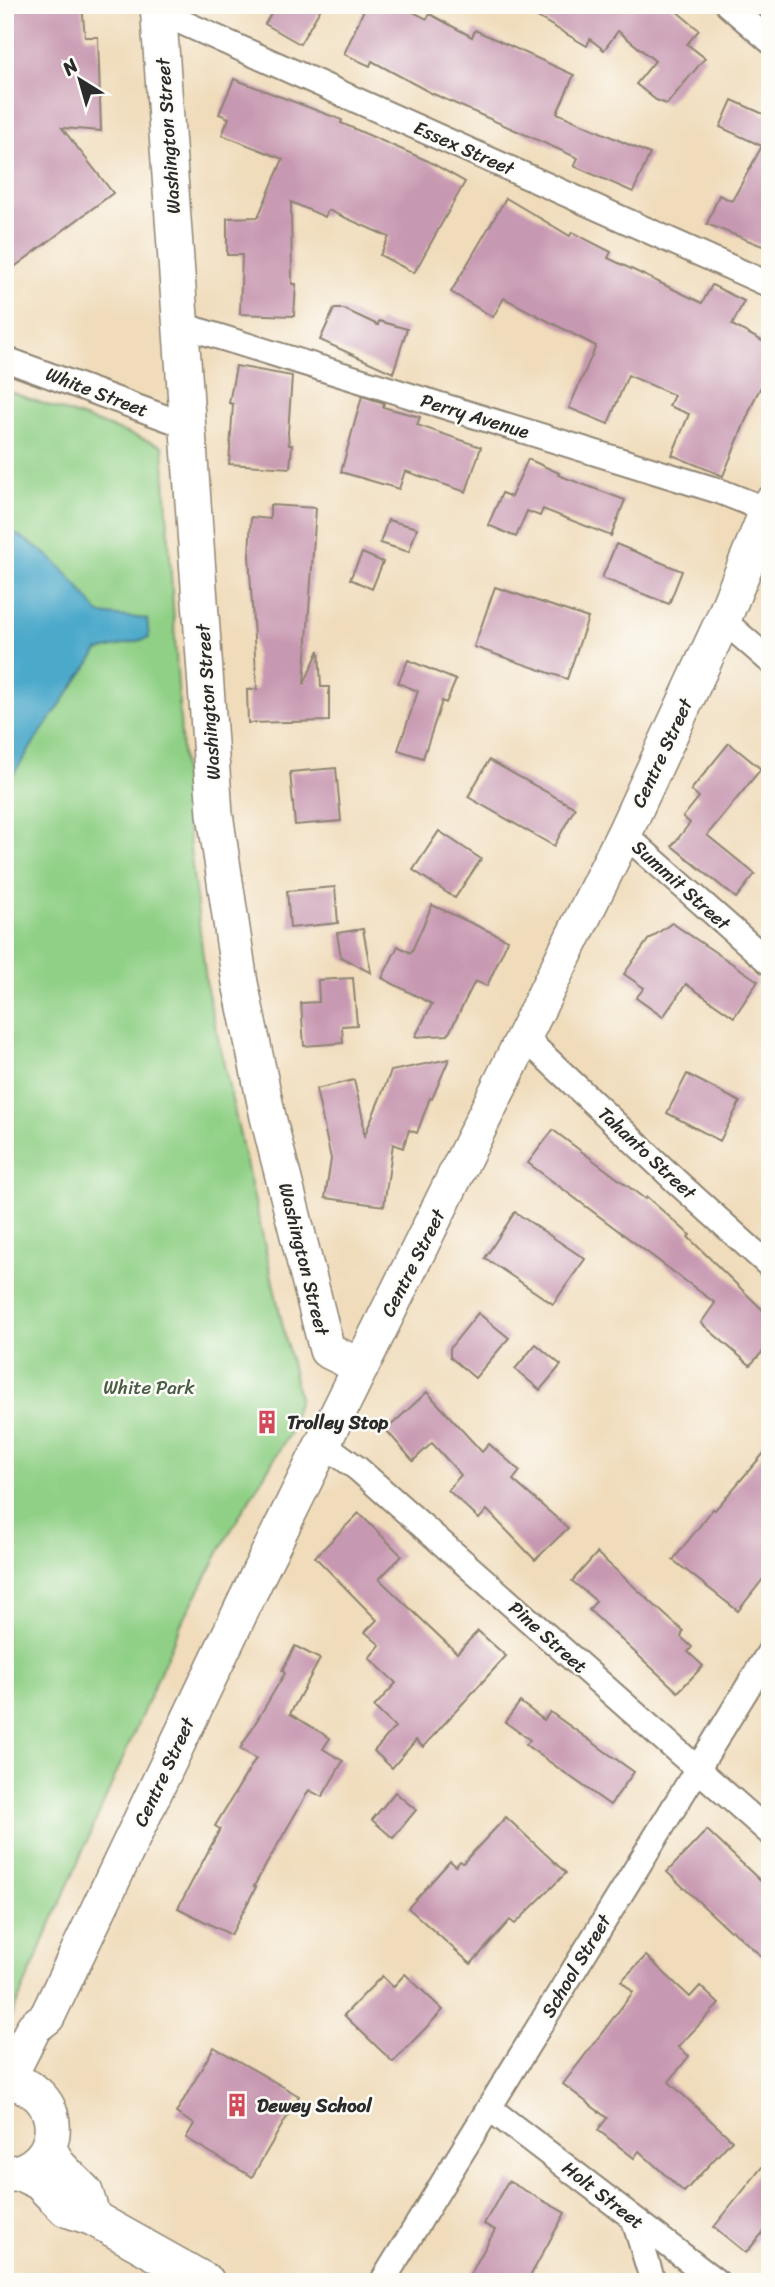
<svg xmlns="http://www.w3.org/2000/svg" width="775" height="2287" viewBox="0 0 775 2287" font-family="Sriracha,sans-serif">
<rect width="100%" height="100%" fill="#fdfcf7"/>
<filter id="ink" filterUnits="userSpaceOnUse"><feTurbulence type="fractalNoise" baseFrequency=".0143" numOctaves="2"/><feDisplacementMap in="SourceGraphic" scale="14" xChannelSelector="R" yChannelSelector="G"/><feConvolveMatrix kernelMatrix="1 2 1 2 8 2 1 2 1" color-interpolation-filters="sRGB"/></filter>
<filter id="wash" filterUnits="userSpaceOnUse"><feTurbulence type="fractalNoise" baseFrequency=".00686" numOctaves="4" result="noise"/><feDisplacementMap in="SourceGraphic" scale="28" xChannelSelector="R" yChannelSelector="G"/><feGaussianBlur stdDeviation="1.57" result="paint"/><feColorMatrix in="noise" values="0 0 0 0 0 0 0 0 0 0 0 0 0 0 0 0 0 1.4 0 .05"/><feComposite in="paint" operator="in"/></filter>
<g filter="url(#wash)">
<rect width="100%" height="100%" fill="#f0dcbb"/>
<!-- green -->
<polygon fill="#90d086" stroke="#5e7e58" stroke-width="2" points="5,390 163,446 186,815 207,989 299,1398 290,1432 230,1532 181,1624 5,2031"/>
<!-- water -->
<path fill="#4ca9ca" stroke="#3c6a7a" stroke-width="2" d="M 5,528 C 50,551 70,574 99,614 L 147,619 L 149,638 L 98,651 L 37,738 L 5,787 Z"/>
<g id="blocks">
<!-- building -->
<g fill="#c798b1">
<polygon points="5,5 82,5 85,37 98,37 101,131 62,128 113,193 5,274"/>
<polygon points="276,5 323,5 300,44 265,24"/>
<polygon points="366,5 399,5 427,19 430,14 472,37 475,30 574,75 557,113 650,154 633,192 574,166 578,158 429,92 372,61 370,66 344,54"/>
<polygon points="517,5 669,5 699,30 687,44 705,58 667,104 656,100 636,84 655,61 618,31 604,50 590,39 587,46"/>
<polygon points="234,79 342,120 341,123 428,161 465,182 414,273 380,255 389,237 328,210 325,217 291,202 292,284 296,284 294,316 240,314 242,255 227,255 227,218 258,217 283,159 222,135 229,118 219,114"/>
<polygon points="732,100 770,117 770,249 707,224 719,195 732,201 762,146 720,127"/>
<polygon points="506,198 570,236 572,232 611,252 608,258 702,303 712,285 744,301 732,325 770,345 770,370 755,398 723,476 672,455 689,414 669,406 674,395 628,375 608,424 569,408 596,346 504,298 493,317 451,292"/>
<polygon points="334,309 344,309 378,325 379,321 407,329 393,373 320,340"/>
<polygon points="236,366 292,376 288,433 289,445 292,445 290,468 229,464 233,404 229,403"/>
<polygon points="362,396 384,403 383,407 420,417 417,425 481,447 466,492 405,471 399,489 341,472"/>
<polygon points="528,459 559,473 558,475 625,500 611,536 543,509 540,516 527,511 516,537 488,525 502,493 511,497"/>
<polygon points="270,505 316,508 304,684 319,650 321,687 329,687 329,721 248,723 247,690 257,689 249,555 251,517 270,519"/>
<polygon points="388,520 417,528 409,552 380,543"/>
<polygon points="616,544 682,571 669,604 602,578"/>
<polygon points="362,553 383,562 372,589 350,579"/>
<polygon points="495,587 588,618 567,679 474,647"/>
<polygon points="408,660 456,680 446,703 442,701 423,758 398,750 418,691 398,683"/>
<polygon points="729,743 761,769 707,835 755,874 736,898 672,846 690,823 683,817 699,797 691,790"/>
<polygon points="489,760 575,808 554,846 468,797"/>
<polygon points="336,768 341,821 295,825 290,772"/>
<polygon points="439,831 481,859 455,898 413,870"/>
<polygon points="335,887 338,923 290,928 287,891"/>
<polygon points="432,905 508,940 487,986 475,981 448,1035 415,1037 432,1004 382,978 398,946 411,953"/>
<polygon points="672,923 758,981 734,1017 686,984 663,1017 636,998 644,988 624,974 648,940"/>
<polygon points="363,929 371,973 341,957 337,933"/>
<polygon points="353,978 357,1025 342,1026 343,1043 304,1046 301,1003 319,1002 318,980"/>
<polygon points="449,1059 432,1099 430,1098 417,1133 409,1130 403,1148 393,1144 384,1206 325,1198 331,1159 316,1089 354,1080 363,1119 364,1137 391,1071"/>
<polygon points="687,1074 740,1102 720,1141 667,1113"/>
<polygon points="553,1130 645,1199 647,1197 690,1235 688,1237 770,1317 770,1344 750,1365 701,1323 715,1303 528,1163"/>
<polygon points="515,1212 585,1259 553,1304 485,1258"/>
<polygon points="478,1313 509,1338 475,1378 450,1357 450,1348"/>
<polygon points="536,1344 561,1365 540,1390 515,1369"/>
<polygon points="427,1392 482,1452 489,1444 520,1471 513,1480 568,1528 535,1560 487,1510 479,1519 448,1490 461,1475 432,1443 413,1461 386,1430"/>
<polygon points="770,1446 770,1570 738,1611 673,1560 713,1509 715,1510"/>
<polygon points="359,1513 402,1556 379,1579 457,1653 478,1631 506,1656 423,1747 416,1740 392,1768 374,1751 395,1727 374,1707 396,1683 369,1658 380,1645 365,1632 377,1620 315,1557"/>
<polygon points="597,1553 683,1631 681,1637 692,1647 688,1652 703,1666 678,1692 589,1610 596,1601 572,1581"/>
<polygon points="295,1646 320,1659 290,1714 330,1738 323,1749 343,1761 322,1797 309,1790 254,1886 256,1887 231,1935 178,1908 220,1829 215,1826 256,1758 240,1749 285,1673 282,1671"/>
<polygon points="520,1702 544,1720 550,1712 634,1772 610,1805 526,1745 530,1740 505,1722"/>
<polygon points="395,1792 416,1810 393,1838 372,1820"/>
<polygon points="506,1817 566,1873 515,1924 510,1920 471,1964 408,1908 450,1861 456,1866 460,1861 463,1863"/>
<polygon points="707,1830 770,1890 770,1964 732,1930 730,1931 667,1872"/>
<polygon points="646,1956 690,1997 700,1986 719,2004 678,2047 689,2056 669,2082 732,2140 684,2192 639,2151 634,2158 598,2130 607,2118 563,2084 633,1992 621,1981"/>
<polygon points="405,1974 443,2010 393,2062 344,2015 382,1976 393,1987"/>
<polygon points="214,2047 299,2096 252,2177 186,2138 194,2124 176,2113"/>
<polygon points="770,2157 770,2224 746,2253 714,2227"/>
<polygon points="508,2181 565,2213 527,2282 466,2282 495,2230 484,2224"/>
</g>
</g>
</g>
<g filter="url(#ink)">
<use href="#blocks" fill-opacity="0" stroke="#8e8473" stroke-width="2"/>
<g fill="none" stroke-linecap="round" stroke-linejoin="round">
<!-- street casing -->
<g stroke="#8e8473" stroke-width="28">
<g id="street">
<polyline points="728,5 770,41"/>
<polyline points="159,12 770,285"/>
<polyline points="181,325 719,491 767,510"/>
<polyline points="5,359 188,426"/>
<polyline points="723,620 770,661"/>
<polyline points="624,834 770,963"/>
<polyline points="525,1038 678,1183 770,1266"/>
<polyline points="324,1444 358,1469 770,1833"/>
<polyline points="489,2108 717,2282"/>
<polyline points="634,2220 653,2282"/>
<polyline points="382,2282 770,1651"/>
</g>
</g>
<!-- secondary casing -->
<g stroke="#8e8473" stroke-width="38">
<g id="secondary">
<polyline points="158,5 215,814 240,983 268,1117 327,1350 361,1367"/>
<path d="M 5,2081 C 68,2087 68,2169 5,2175"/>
<polyline points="7,2081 34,2027 47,2017 258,1575 624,834 723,620 770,504"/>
<polyline points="48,2148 59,2166 85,2192 93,2218"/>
<polyline points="20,2173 39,2182 66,2209 93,2218 207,2282"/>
</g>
</g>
<!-- street -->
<use href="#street" stroke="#fff" stroke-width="24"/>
<!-- secondary -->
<use href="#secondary" stroke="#fff" stroke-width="35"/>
</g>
</g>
<!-- icons -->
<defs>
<g id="building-bare" transform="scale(1.89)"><path d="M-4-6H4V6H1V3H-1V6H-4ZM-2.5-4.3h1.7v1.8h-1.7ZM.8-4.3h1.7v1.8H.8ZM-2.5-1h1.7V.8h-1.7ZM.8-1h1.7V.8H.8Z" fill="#d1495b" stroke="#fdfcf7" stroke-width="2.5" paint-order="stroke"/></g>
</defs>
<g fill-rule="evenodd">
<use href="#building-bare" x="267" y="1422"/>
<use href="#building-bare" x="237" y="2105"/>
</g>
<g text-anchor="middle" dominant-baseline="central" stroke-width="5" stroke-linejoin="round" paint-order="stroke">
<!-- street labels -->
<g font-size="19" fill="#2b2b2b" stroke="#fdfcf7">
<text transform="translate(168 136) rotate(-94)">Washington Street</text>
<text transform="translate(464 148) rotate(24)">Essex Street</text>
<text transform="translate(97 392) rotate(21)">White Street</text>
<text transform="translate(475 416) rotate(17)">Perry Avenue</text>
<text transform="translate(208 702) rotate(-94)">Washington Street</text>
<text transform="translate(662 753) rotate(-65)">Centre Street</text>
<text transform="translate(681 885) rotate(42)">Summit Street</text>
<text transform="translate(647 1153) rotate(43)">Tahanto Street</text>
<text transform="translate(304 1259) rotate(76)">Washington Street</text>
<text transform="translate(413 1263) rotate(-63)">Centre Street</text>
<text transform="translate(548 1637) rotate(42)">Pine Street</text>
<text transform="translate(164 1772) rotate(-65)">Centre Street</text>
<text transform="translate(576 1966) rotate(-59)">School Street</text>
<text transform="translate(603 2195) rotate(38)">Holt Street</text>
</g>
<!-- park labels -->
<g font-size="19" fill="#495d46" stroke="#fdfcf7">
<text x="149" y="1387">White Park</text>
</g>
<!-- poi labels -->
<g font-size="19" font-weight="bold" fill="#2b2b2b" stroke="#fdfcf7" text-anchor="start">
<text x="287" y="1422">Trolley Stop</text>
<text x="257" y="2105">Dewey School</text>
</g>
</g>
<!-- margin -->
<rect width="775" height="2287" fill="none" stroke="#fdfcf7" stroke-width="28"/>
<!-- north arrow -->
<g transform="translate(80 80) rotate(323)" stroke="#fdfcf7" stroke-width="5" paint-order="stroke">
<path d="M0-5L12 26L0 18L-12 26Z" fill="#2b2b2b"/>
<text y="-10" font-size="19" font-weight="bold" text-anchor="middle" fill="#2b2b2b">N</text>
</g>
</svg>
